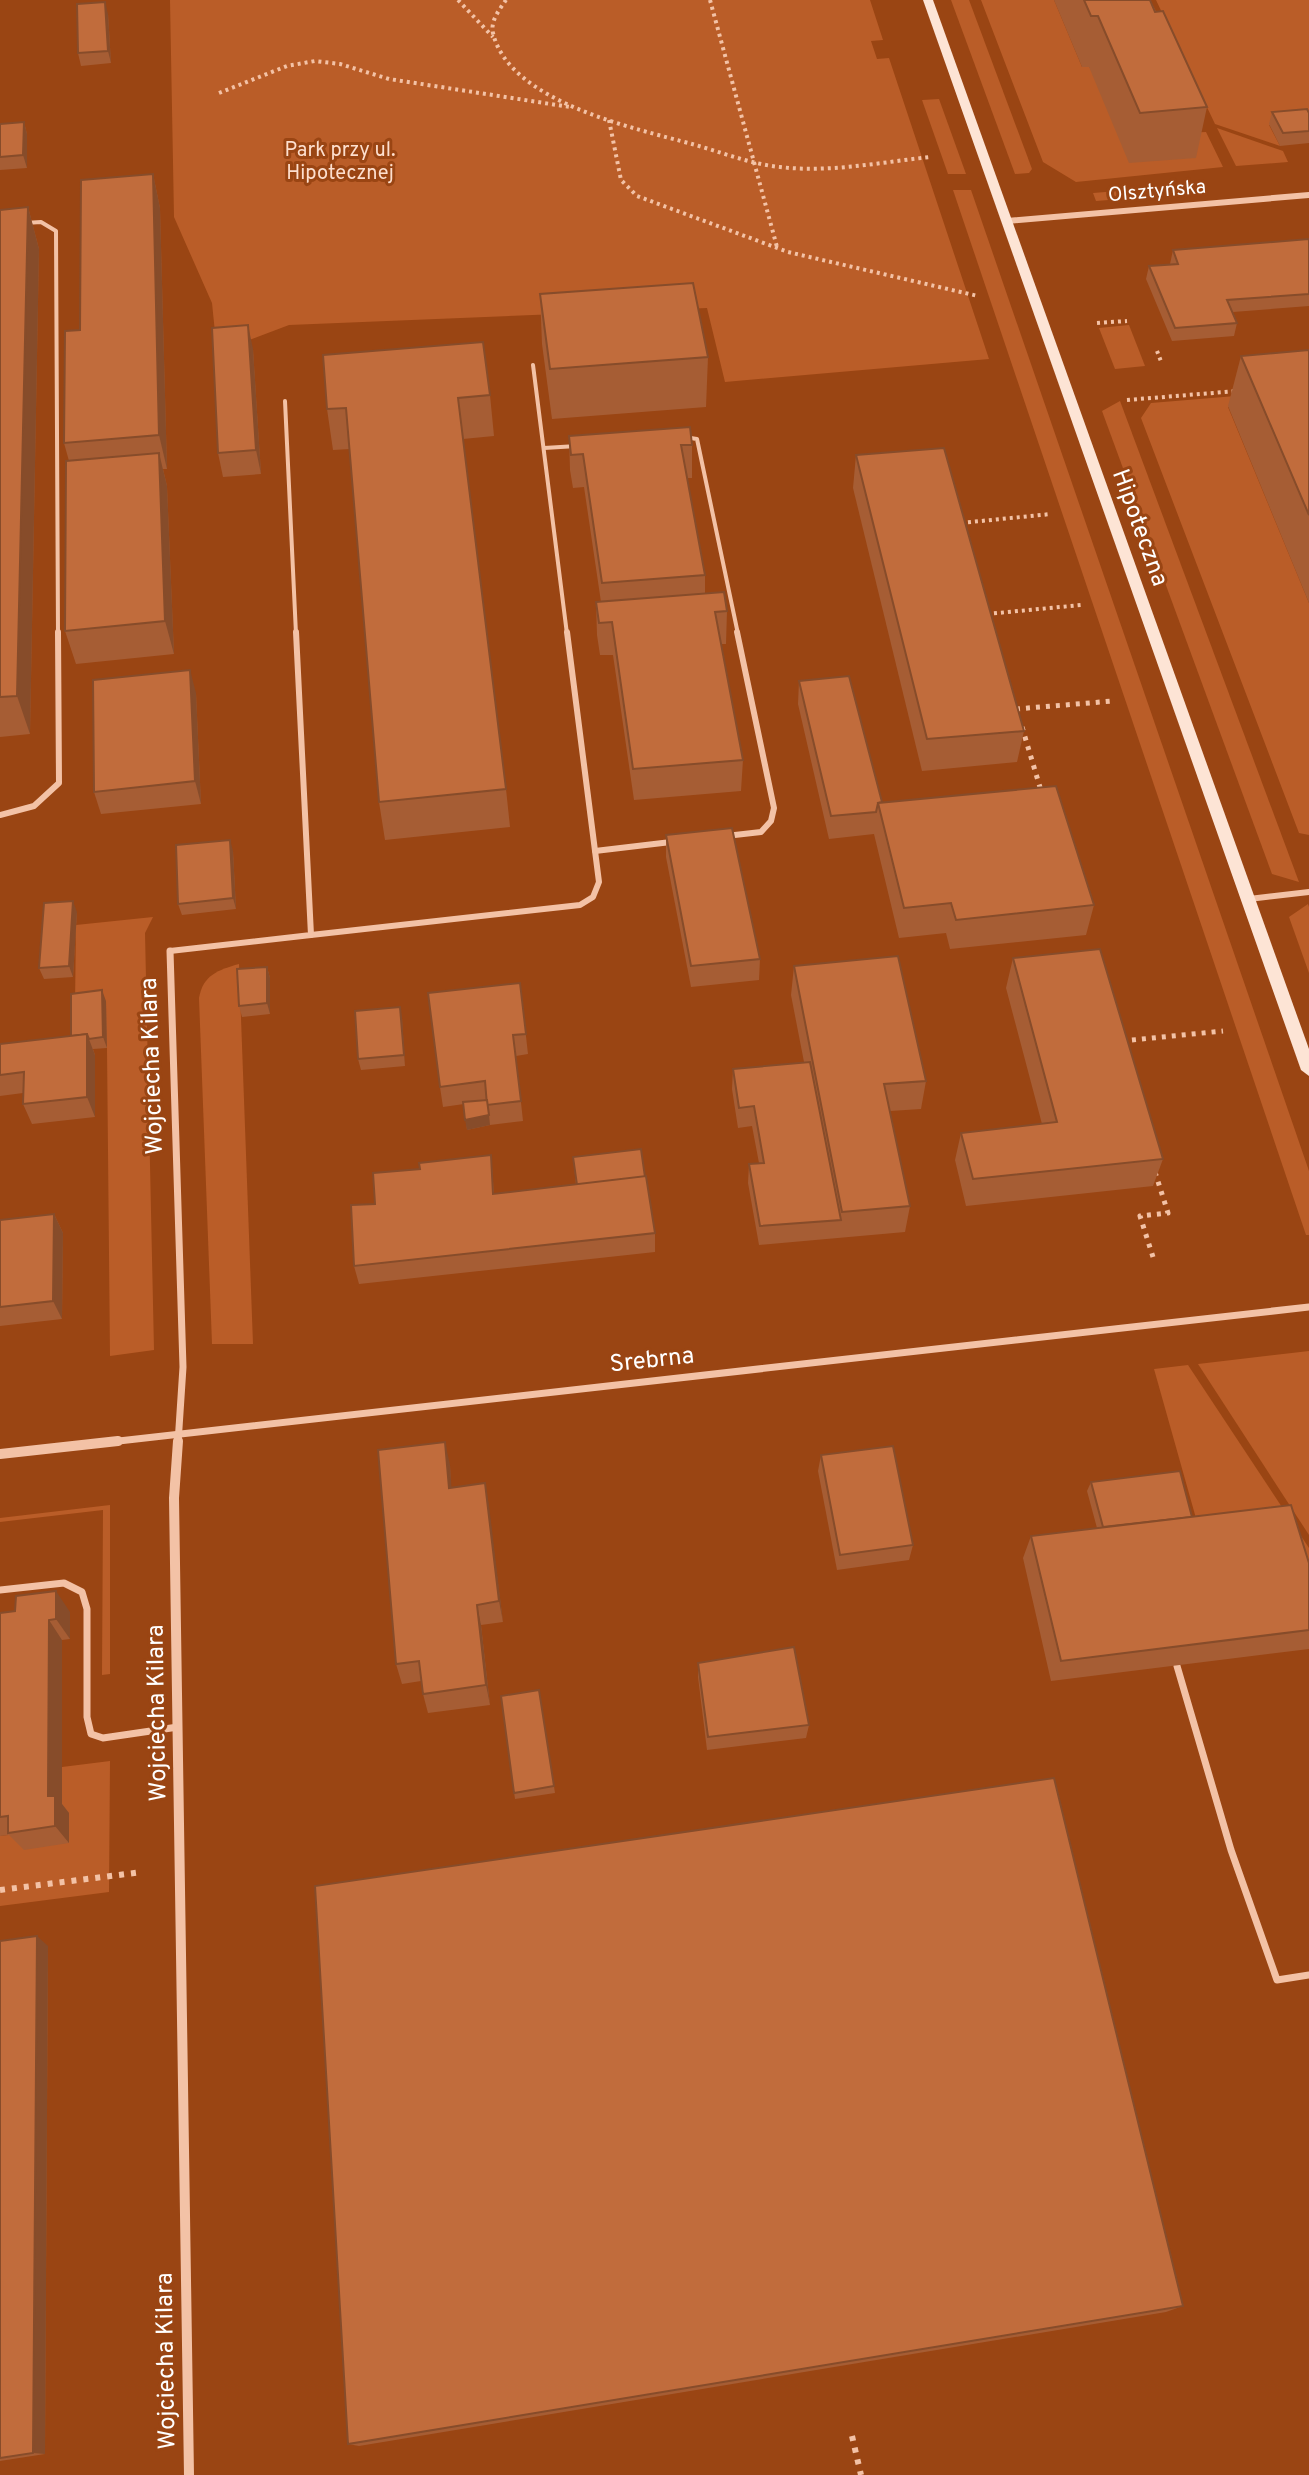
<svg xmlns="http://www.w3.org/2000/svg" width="1309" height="2475" viewBox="0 0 1309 2475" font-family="Overpass,sans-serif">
<rect width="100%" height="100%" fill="#9a4513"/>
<!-- green -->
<g fill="#ba5d28">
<polygon points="170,0 870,0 883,40 871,41 877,59 889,58 989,359 725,382 707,308 289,325 217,352 212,303 174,217"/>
<polygon points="951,0 969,0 1032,169 1029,173 1015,174"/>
<polygon points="981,0 1054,0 1082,67 1089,67 1184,133 1206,132 1223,167 1076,182 1043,162"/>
<polygon points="1156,0 1309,0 1309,133 1269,125 1280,146 1215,124"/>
<polygon points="939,99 966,174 948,174 922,100"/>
<polygon points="1217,128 1283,151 1288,162 1236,166"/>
<polygon points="1179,186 1183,194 1096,201 1093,193"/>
<polygon points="953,190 971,190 1309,1171 1309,1235 1306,1235"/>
<polygon points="1129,325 1145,366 1115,369 1099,328"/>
<polygon points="1309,390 1228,407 1309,603 1309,835 1299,833 1141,418 1151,403"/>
<polygon points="1120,401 1299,882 1272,874 1102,411"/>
<polygon points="1308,904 1309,907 1309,973 1289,917"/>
<polygon points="153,917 145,933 154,1350 110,1356 107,1048 75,1005 76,925"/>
<path d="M 239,964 L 253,1344 L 212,1344 L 199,998 C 203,975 218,970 239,964 Z"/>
<polygon points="1309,1351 1309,1535 1198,1364"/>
<polygon points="1188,1365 1309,1548 1309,1634 1201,1536 1154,1369"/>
<polygon points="110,1505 110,1674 102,1675 103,1510 0,1522 0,1518"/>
<polygon points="110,1761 109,1892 0,1906 0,1836 24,1833 62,1814 62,1767"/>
</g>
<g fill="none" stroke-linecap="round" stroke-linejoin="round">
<!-- path-far2 -->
<g stroke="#f3c2a6" stroke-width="4" stroke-dasharray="3 4" stroke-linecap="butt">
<polyline points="458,0 493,37"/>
<path d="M 506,0 C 500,9 490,21 493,33 C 509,102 634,128 692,144 C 721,152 750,164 780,167 C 830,173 881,162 931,157"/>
<polyline points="710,0 777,247"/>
<polyline points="219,93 287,66 315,61 340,64 389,79 570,107"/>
<polyline points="609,120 621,180 637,196 788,252 978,296"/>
<polyline points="1097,323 1127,321"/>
<polyline points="1157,351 1162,364"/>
<polyline points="1127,400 1237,391"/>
<polyline points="961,523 1051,514"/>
<polyline points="987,614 1081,605"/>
</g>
<!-- path-far1 -->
<g stroke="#f3c2a6" stroke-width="5" stroke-dasharray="4 6" stroke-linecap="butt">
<polyline points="1016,709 1113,701"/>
<polyline points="1022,727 1042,794"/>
<polyline points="1122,1041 1223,1031"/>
<polyline points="1153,1257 1140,1216 1168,1213 1155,1172"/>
</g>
<!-- path -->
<g stroke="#f3c2a6" stroke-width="6" stroke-dasharray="5 7" stroke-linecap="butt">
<polyline points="0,1890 142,1872"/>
<polyline points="852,2436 861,2475"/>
</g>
<!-- lane-far2 -->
<g stroke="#f3c2a6" stroke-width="4">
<polyline points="25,223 41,222 56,231 58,634"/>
<polyline points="533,365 567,634"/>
<polyline points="285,401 296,634"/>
<polyline points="684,437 697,439 738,634"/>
<polyline points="544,448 577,446"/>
</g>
<!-- lane-far1 -->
<g stroke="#f3c2a6" stroke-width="6">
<polyline points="0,815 34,806 59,783 58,632"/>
<polyline points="726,836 761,832 771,821 774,808 737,632"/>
<polyline points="595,851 671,842"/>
<polyline points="1249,899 1309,892"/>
<polyline points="311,935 580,905 593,897 599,882 567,632"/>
<polyline points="170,951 311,935 296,632"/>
</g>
<!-- lane -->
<g stroke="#f3c2a6" stroke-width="7">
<polyline points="0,1590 64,1583 82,1592 87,1609 87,1717 91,1734 103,1738 178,1727"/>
<polyline points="1177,1666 1231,1850 1277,1980 1309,1975"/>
</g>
<!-- street-far2 -->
<polyline stroke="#f3c2a6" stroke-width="6" points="1007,221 1309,195"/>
<!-- street-far1 -->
<g stroke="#f3c2a6" stroke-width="7">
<polyline points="170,951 183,1367 178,1443"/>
<polyline points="101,1443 1309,1307"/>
</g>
<!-- street -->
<g stroke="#f3c2a6" stroke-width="10">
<polyline points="178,1441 174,1498 189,2475"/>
<polyline points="0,1454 118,1441"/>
</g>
<!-- secondary -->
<polygon fill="#fde4d5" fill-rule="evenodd" points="923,0 933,0 1309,1049 1309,1076 1301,1070"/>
</g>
<!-- wall -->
<g fill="#a65d34">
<polygon points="1054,0 1150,0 1207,107 1196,158 1129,163 1089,67 1082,67"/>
<polygon points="108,14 111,63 81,66 78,53"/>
<polygon points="1272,112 1309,113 1309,143 1280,146 1269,124"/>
<polygon points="24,122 27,134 27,168 0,170 0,124"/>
<polygon points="153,174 160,208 167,469 163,469 167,486 174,654 76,664 65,631 69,461 64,443 80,330"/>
<polygon points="28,207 39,249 30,734 0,737 0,210"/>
<polygon points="1309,239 1309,306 1233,312 1237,323 1234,336 1172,341 1146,279 1149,266 1170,264 1173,250"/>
<polygon points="540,294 708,357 706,407 552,419 542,344"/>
<polygon points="253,349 261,474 223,477 218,453"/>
<polygon points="1309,350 1309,603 1228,406 1241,356"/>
<polygon points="490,395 494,436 463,439 506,789 510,827 385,840 379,802 350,449 333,450 327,409"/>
<polygon points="569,436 692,445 692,478 687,478 705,575 705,594 727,611 726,644 721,644 743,760 741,791 634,800 613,655 600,655 597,635 596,602 601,602 584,487 573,488 570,470"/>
<polygon points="856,455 1024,731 1017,762 922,771 853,488"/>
<polygon points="799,681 882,802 1094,905 1086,935 950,949 946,933 899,938 874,834 829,839 798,704"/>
<polygon points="196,693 201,804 101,814 94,792"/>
<polygon points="666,835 760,959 759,980 691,987 666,857"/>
<polygon points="233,851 236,909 182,915 178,904"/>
<polygon points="77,912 73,977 44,979 39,968"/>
<polygon points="1013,958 1163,1159 1153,1186 966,1206 955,1160 961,1133 1042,1124 1006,988"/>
<polygon points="794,966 926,1081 921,1109 890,1111 910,1206 905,1232 759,1245 748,1183 749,1164 759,1163 752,1126 738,1128 732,1089 733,1069 804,1062 791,995"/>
<polygon points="267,967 270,978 270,1014 242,1017 239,1006"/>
<polygon points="520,983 528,1054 516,1056 523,1121 490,1125 487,1102 490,1125 467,1130 464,1104 443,1107 440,1087"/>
<polygon points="106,1001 107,1048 93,1049 95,1055 95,1117 32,1124 23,1104 23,1093 0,1096 0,1044 71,1036"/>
<polygon points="402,1018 405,1066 361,1070 358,1059"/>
<polygon points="491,1155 494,1194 576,1185 573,1157 655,1233 655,1252 359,1284 354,1266 375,1204 420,1169"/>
<polygon points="54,1214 63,1233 62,1319 0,1326 0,1220"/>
<polygon points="821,1455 913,1545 909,1560 837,1570 818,1471"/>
<polygon points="450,1465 451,1488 485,1483 503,1622 481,1625 490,1705 428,1713 423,1694 421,1681 402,1684 396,1664"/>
<polygon points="1091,1482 1192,1517 1309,1563 1309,1649 1051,1681 1023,1558 1031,1536 1097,1528 1087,1491"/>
<polygon points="70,1612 70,1639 62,1640 62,1804 69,1813 69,1843 24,1850 9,1835 0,1836 0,1613"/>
<polygon points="698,1663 809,1725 806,1738 707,1750 698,1677"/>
<polygon points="539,1690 555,1793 515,1799 501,1696"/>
<polygon points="0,1941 48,1946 45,2454 0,2461"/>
<polygon points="1183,2306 1166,2312 359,2446 348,2444"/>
</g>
<!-- shaded-wall -->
<g fill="#874c2a">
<polygon points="105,2 108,14 111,63 108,51"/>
<polygon points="24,122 27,134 27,168 23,155"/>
<polygon points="153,174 160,208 167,469 159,435"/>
<polygon points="28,207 39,249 30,734 17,696"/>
<polygon points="248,325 253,349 261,474 256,450"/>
<polygon points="159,453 167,486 174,654 165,621"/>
<polygon points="190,670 196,693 201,804 195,781"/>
<polygon points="230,840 233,851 236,909 233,898"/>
<polygon points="73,901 77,912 73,977 69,966"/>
<polygon points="267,967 270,978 270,1014 267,1003"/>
<polygon points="102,990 106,1001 107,1048 103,1037"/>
<polygon points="400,1007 402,1018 405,1066 404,1055"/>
<polygon points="87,1034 95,1055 95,1117 87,1097"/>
<polygon points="489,1115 490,1125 467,1130 465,1120"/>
<polygon points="54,1214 63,1233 62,1319 53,1301"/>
<polygon points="445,1442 450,1465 453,1511 449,1488"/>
<polygon points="485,1483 489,1505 503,1622 499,1601"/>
<polygon points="56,1591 70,1612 70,1639 56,1619"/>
<polygon points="477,1605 481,1625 490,1705 486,1685"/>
<polygon points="49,1620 62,1640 62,1804 69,1813 69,1843 55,1826 48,1796"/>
<polygon points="37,1936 48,1946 45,2454 33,2453"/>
</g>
<!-- building -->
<g fill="#c16c3c" stroke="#874c2a" stroke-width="2">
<polygon points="1084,0 1150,0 1155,12 1163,11 1207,107 1140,113 1098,16 1091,16"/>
<polygon points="105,2 108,51 78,53 77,4"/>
<polygon points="1307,109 1309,113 1309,131 1283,133 1272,112"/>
<polygon points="24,122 23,155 0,157 0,124"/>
<polygon points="153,174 159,435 64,443 65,331 80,330 81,180"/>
<polygon points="28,207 17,696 0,697 0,210"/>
<polygon points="1309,239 1309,294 1227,300 1237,323 1175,328 1149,266 1178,264 1173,250"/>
<polygon points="693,283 708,357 550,369 540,294"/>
<polygon points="248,325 256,450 218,453 212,328"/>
<polygon points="483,342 490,395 458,398 506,789 379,802 346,408 327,409 323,355"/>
<polygon points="1309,350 1309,515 1241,356"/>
<polygon points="690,427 692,445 681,445 705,575 602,583 583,454 571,455 569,436"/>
<polygon points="944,448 1024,731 927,739 856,455"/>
<polygon points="159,453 165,621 65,631 66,461"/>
<polygon points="724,592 727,611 715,612 743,760 633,769 612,622 599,623 596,602"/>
<polygon points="190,670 195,781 94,792 93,680"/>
<polygon points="849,676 882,802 878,803 876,812 831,816 799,681"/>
<polygon points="1056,786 1094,905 956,920 951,903 904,908 878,803"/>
<polygon points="732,828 760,959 691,966 666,835"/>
<polygon points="230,840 233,898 178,904 176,845"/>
<polygon points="73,901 69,966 39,968 44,903"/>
<polygon points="1100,949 1163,1159 973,1179 961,1133 1057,1122 1013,958"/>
<polygon points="898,956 926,1081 884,1084 910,1206 842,1212 794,966"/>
<polygon points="267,967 267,1003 239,1006 237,969"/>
<polygon points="520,983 526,1034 513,1035 521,1101 487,1105 485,1081 440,1087 428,993"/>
<polygon points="102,990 103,1037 89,1039 87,1034 71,1036 71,994"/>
<polygon points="400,1007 404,1055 358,1059 355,1011"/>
<polygon points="87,1034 87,1097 23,1104 24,1072 0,1075 0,1044"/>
<polygon points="810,1062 841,1220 760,1226 749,1164 764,1163 754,1106 739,1108 733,1069"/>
<polygon points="487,1100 489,1115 465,1120 463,1102"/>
<polygon points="641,1149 645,1177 577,1185 573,1157"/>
<polygon points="491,1155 493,1194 646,1176 655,1233 354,1266 351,1205 375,1204 373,1173 420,1169 419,1163"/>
<polygon points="54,1214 53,1301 0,1307 0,1220"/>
<polygon points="445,1442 449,1488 485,1483 499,1601 477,1605 486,1685 423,1694 419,1661 396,1664 378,1450"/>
<polygon points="893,1446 913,1545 840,1555 821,1455"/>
<polygon points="1180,1471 1192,1517 1103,1527 1091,1482"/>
<polygon points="1291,1505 1309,1563 1309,1630 1061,1661 1031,1536"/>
<polygon points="56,1591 56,1619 49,1620 48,1796 55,1796 55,1826 8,1833 8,1816 0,1817 0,1613 15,1611 16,1596"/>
<polygon points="794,1647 809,1725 708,1737 698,1663"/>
<polygon points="539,1690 554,1786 514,1793 501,1696"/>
<polygon points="1054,1778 1183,2306 348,2444 315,1886"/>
<polygon points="37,1936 33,2453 0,2458 0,1941"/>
</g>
<g text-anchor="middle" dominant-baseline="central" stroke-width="6" stroke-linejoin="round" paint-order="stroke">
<!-- far-park labels -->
<g font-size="20" fill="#fddfce" stroke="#9a4513">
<text x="340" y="151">Park przy ul.<tspan x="340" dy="23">Hipotecznej</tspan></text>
</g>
<!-- far-street labels -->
<g font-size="20" fill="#fff" stroke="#9a4513">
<text transform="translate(1157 192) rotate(-5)">Olsztyńska</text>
</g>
<!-- street labels -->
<g font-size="24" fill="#fff" stroke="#9a4513">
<text transform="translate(1139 528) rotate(70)">Hipoteczna</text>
<text transform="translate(153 1066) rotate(-92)">Wojciecha Kilara</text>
<text transform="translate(652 1361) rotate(-6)">Srebrna</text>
<text transform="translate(158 1713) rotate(-91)">Wojciecha Kilara</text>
<text transform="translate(167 2361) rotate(-91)">Wojciecha Kilara</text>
</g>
</g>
</svg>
